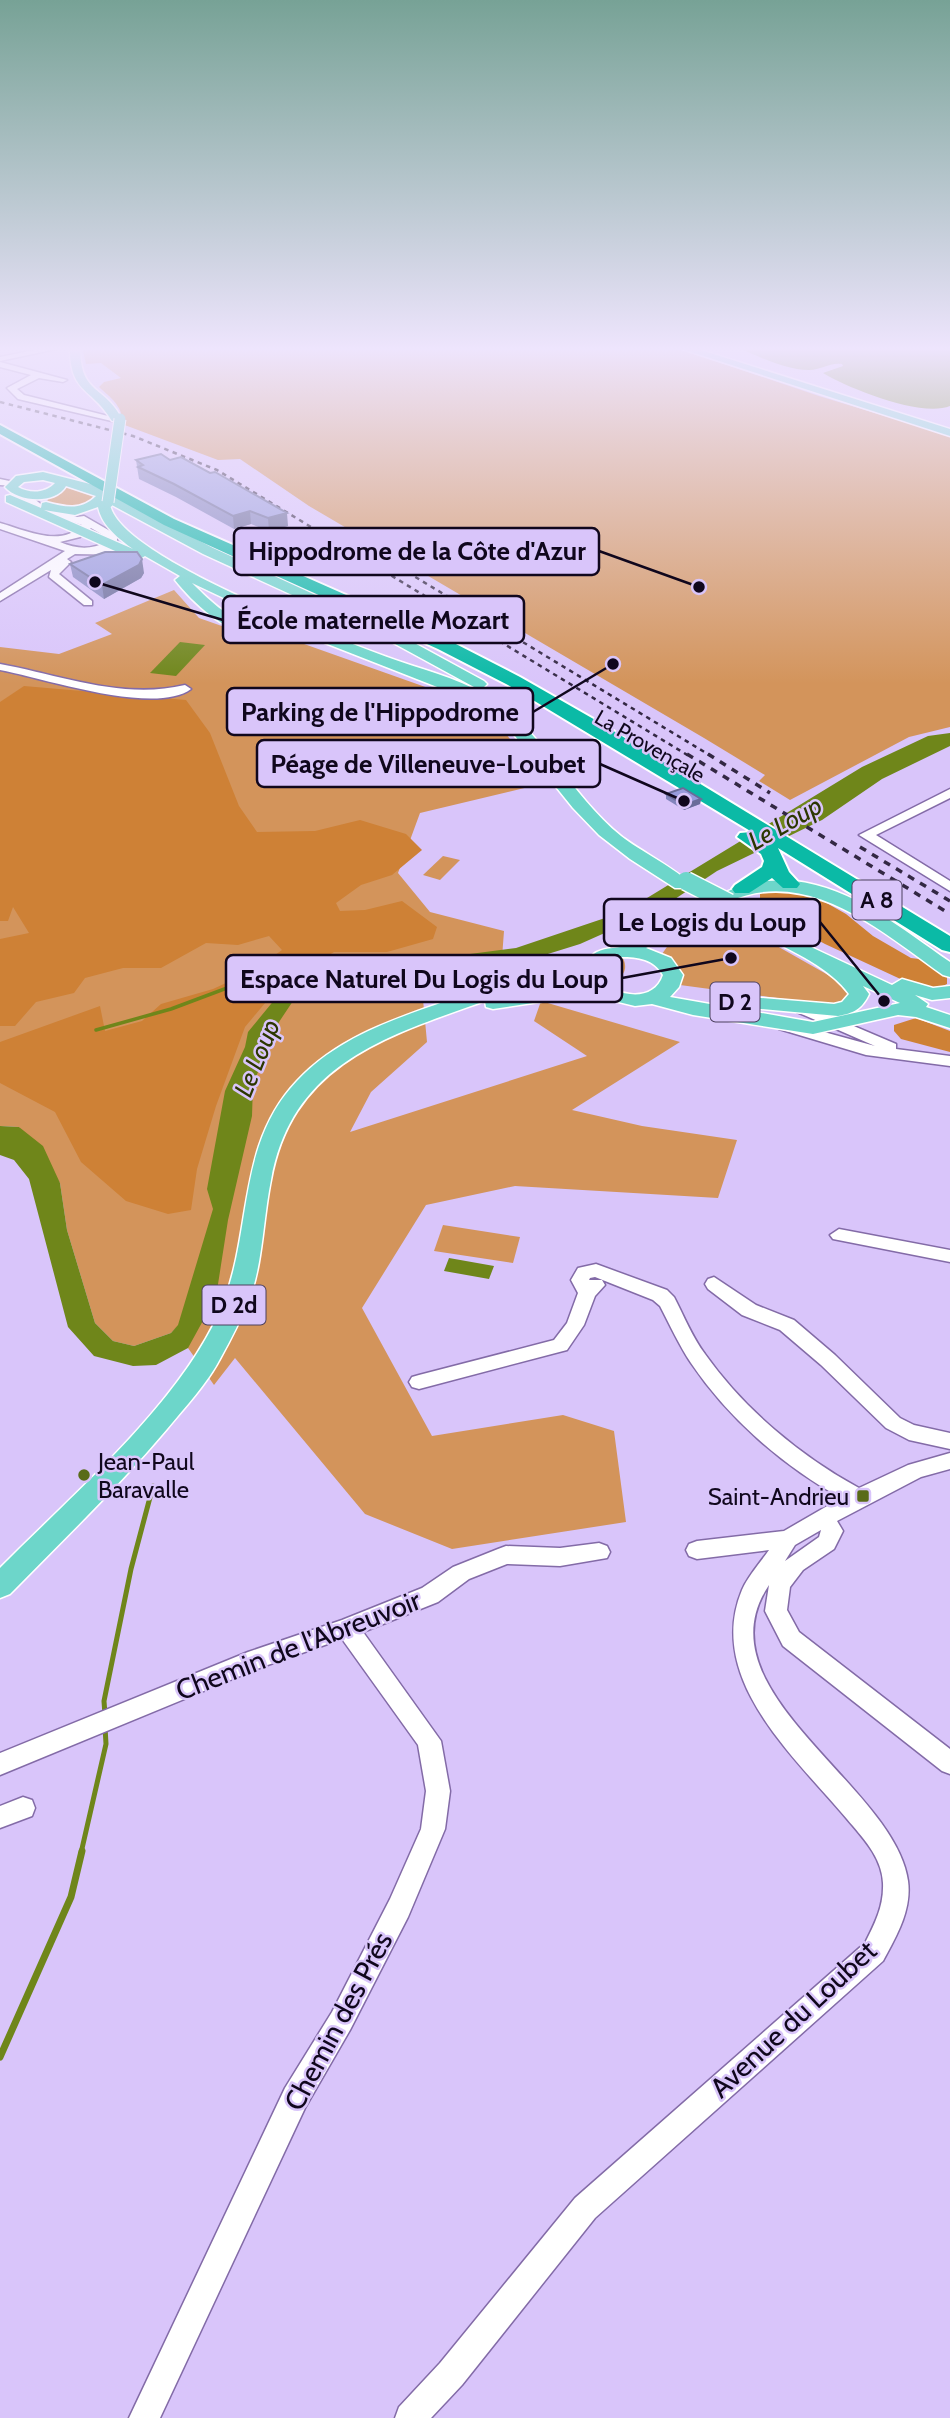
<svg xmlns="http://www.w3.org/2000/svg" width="950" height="2418" viewBox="0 0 950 2418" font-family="Cabin,sans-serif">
<rect width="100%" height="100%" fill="#d9c5fa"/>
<!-- green -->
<g fill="#d3945b">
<path d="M 82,346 L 670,346 L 819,396 L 950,436 L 950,727 L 909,737 L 790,800 L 759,781 L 765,775 L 704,738 L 309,506 L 240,459 L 218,460 L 122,424 C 124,407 111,398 99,387 L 104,382 L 121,378 L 101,363 L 86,364 Z"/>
<polygon points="69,484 95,495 93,501 74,509 47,502 49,496 64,490"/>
<polygon points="174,590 199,618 259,639 290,639 462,700 495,720 545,783 420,813 398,873 430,912 504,931 501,971 422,989 427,1042 371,1092 350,1132 587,1056 534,1021 541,1001 680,1042 572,1110 642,1126 737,1140 718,1198 515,1186 426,1205 362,1308 432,1436 563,1415 614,1431 626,1522 452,1549 365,1514 235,1358 214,1385 188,1348 178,1326 171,1333 134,1346 113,1341 95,1323 67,1230 60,1183 19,1127 0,1126 0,647 59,654 112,634 95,623"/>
<polygon points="443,856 460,860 440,880 423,875"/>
<polygon points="714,913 719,913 844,984 848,992 845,1000 834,1003 815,1003 680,985 681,978 662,954 676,934"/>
<path d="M 623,958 C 630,973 619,981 604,983 L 600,977 L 600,969 L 607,963 Z"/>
<polygon points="443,1225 520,1237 513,1263 434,1251"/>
</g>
<!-- forest -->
<g fill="#ce8136">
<polygon points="24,686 186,700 210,733 239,806 257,832 315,831 360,820 406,834 422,850 392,875 361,885 336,903 340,911 365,910 402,901 437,927 433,939 387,952 334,952 281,984 245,1027 216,1106 197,1169 191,1210 168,1214 126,1201 81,1162 55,1112 0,1083 0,1042 100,1006 105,1031 142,1021 161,1004 213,989 254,970 282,950 269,936 238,945 206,943 161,968 123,968 85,978 74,993 36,1002 15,1026 0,1026 0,939 29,933 13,907 8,921 0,921 0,702"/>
<polygon points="778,890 809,893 846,914 873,936 911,958 927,960 947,974 947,984 936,989 922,989 825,944 760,909 760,893"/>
<polygon points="916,1018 950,1031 950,1052 901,1039 894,1031 894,1025"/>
</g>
<!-- water -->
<g fill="#6f861a">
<path d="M 733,346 L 950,346 L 950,406 C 921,418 848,388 823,373 L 843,366 L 842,364 C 830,362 821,370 809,370 C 783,370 757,355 733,346 Z"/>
<polygon points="180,642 205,645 176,676 150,673"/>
<polygon points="950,733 950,746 882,779 822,820 717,871 663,907 580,944 535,958 489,967 353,974 319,985 293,1001 279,1022 253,1084 252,1116 228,1220 216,1297 188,1348 156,1365 133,1366 94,1356 68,1327 29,1179 14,1160 0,1155 0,1126 19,1127 43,1146 60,1183 67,1230 95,1323 113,1341 134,1346 171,1333 178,1325 213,1209 207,1189 225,1091 245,1047 248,1032 280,993 309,969 335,959 447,957 516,948 608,917 647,898 862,767 928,736"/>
<polygon points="449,1258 494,1266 489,1279 444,1271"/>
</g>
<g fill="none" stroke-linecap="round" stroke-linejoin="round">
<!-- stream-far2 -->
<polyline stroke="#6f861a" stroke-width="3.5" points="96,1030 171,1009 296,962 309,969"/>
<!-- stream-far1 -->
<g stroke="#6f861a" stroke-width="5">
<polyline points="105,1715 104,1701 131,1569 153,1486"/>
<polyline points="81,1853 106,1744 105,1727"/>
</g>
<!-- stream -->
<polyline stroke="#6f861a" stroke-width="7" points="0,2057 71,1897 82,1851"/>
<!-- minor casing -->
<g stroke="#836ba7" stroke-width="3">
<g id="minor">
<polygon points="55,346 70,346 0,361 0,357"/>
<polygon points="0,362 67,380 63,382 39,378 17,389 24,395 120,419 116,422 18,399 7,388 31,375 0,367"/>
<polygon points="0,479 19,483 14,486 0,485"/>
<path d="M 20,492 L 26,492 L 43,506 L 77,517 L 84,516 L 117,535 L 117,544 L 110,549 L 128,549 L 133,552 L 128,555 L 75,554 L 67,559 L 71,562 L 59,574 L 92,601 L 92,605 L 84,605 L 49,577 L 51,570 L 0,601 L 0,593 L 65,551 L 0,529 L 0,523 C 25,530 61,548 82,525 L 37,510 L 20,496 ZM 91,528 L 108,538 L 107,542 C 90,550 77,549 60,542 L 80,537 Z"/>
<path d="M 0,664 C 61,675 122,700 185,685 L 191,689 C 155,716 43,678 0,670 Z"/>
<polygon points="950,789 950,798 876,835 950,881 950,891 859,835"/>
<polygon points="802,1004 896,1044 896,1049 950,1056 950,1066 866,1055 779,1029 776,1026 779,1023 784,1021 875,1046 797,1012 794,1009"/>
<polygon points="839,1229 950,1250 950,1262 833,1239 830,1235"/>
<path d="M 596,1264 L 667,1290 L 674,1297 C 684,1316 692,1337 705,1354 C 744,1409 800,1456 859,1488 L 908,1465 L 950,1453 L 950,1469 L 921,1477 L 837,1521 L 843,1531 L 834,1549 L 803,1570 L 790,1587 L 787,1610 L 799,1632 L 950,1749 L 950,1774 L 942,1771 L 783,1646 L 765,1611 L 769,1585 C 697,1691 895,1785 908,1881 C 912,1910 896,1937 883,1961 L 595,2218 L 462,2385 L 431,2418 L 395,2418 L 399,2407 L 440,2363 L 575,2198 L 865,1943 C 875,1923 884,1906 883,1883 C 882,1857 862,1837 847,1819 C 795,1757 705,1679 742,1590 C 748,1576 760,1563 769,1550 L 697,1559 L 689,1556 L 686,1550 L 689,1544 L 697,1541 L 784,1531 L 841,1498 C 783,1466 728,1418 691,1363 C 679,1345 670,1325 660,1306 L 653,1300 L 595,1277 L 590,1278 L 589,1280 L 602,1280 L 605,1285 L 595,1296 L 584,1325 L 567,1350 L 419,1389 L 412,1387 L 409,1382 L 412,1377 L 419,1375 L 554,1340 L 567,1323 L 578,1293 L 571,1280 L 578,1268 ZM 821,1530 L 819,1537 L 785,1561 L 795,1545 Z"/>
<polygon points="714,1277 756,1305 794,1320 835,1355 900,1418 914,1425 950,1433 950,1449 909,1440 886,1428 821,1365 780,1330 742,1315 708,1289 705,1284 708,1279"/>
<polygon points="599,1543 607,1546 610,1552 607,1558 560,1566 507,1564 469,1579 438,1602 363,1632 441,1741 450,1791 445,1829 408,1917 350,2030 305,2108 160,2418 129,2418 285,2088 332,2012 390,1899 421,1829 426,1791 418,1745 342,1639 262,1667 0,1775 0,1753 248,1652 342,1620 422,1588 453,1567 498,1549 506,1546 560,1548"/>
<polygon points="23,1797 32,1800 35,1808 32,1816 0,1828 0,1806"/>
</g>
</g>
<!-- major casing -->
<g stroke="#fff" stroke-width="3">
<g id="major">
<path d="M 70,346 L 80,346 C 80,396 103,383 122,419 L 120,421 L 112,421 C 92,387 69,394 70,346 Z"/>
<polygon points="673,346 688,346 950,429 950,436"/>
<path d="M 43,472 L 94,485 L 213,548 L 385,627 L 484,681 L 487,684 L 484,687 L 474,687 L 375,633 L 203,554 L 110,504 C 117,556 336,638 387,657 C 419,669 456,677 486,695 C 543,730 570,795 621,836 C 637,849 680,871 690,884 L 687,888 L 675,888 L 630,859 L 599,835 L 573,808 L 511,731 L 473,701 L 297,632 C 252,655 202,614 175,580 L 180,576 L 145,556 L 138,560 L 133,559 L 6,502 L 6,496 L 10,495 L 41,508 L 42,503 L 46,502 C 65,507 81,511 96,496 L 66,486 C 55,505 18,502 5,487 L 16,476 ZM 43,480 L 55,483 C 46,493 30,494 18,487 L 24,482 ZM 98,507 C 102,526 118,538 133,549 L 44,510 L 75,515 ZM 192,583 L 285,627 C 244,633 219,610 192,583 Z"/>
<path d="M 762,881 C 772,881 784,880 794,881 C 853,887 903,930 950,962 L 950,977 L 943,975 C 882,932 808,865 728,902 L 813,948 L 892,985 L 902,979 L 933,988 L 950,986 L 950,998 L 932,1000 L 915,995 L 928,1004 L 926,1007 L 950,1015 L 950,1028 L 916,1017 L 898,1015 L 813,1034 L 693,1015 L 652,1004 L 635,1006 L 598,997 L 579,996 L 493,1009 L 486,1007 L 485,1001 C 387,1036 292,1063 271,1180 C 263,1219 263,1263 249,1300 C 241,1319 231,1339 221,1357 C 207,1384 186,1406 167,1429 C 118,1487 63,1540 10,1594 L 0,1598 L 0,1568 C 73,1494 190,1395 225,1298 C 252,1225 238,1143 297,1081 C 337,1038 392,1020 446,1001 C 467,994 487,985 509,980 C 528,975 568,971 584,962 C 589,960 592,954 597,952 C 606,947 620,949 629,944 C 636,940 642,932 650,928 C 686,907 721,891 762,881 ZM 715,908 C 753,938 821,955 849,994 L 842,1002 L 834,1004 L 736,996 L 729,998 L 726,1002 L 729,1006 L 838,1016 C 854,1013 862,1009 869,994 L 863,986 L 900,1003 L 813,1022 L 670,997 L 679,987 L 683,975 L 671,958 L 646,948 ZM 621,957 C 638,957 654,959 663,975 C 654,1004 614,997 598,977 C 600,964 610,960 621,957 ZM 579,975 L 584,984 L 497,996 Z"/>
</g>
</g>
<!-- highway casing -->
<g stroke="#fff" stroke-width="4">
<polygon id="highway" points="0,425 174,519 450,641 520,677 597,721 950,936 950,952 942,950 778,848 789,872 800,884 797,888 783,888 772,878 749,893 735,893 732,889 735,885 762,867 764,861 761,854 737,837 740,833 752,832 508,685 438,649 164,525 0,434"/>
</g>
<!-- minor -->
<use href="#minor" fill="#fff" fill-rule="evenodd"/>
<!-- major -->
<use href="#major" fill="#6dd6ca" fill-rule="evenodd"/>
<!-- highway -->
<use href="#highway" fill="#0bbaa6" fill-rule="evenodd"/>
<!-- rail-far1 -->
<g stroke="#332843" stroke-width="2.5" stroke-dasharray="4.5 4.5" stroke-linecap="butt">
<polyline points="0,402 133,436 217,470 689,756"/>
<polyline points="346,535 711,756"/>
</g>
<!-- rail -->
<g stroke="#332843" stroke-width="3.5" stroke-dasharray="7 7" stroke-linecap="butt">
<polyline points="687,754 950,914"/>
<polyline points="708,754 770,793"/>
<polyline points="860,847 950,901"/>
</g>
<!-- major-bridge-far2 casing -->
<g stroke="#fff" stroke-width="13" stroke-linecap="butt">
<polyline id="major-bridge-far2" points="108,502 120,419"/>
</g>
<!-- major-bridge-far1 casing -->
<g stroke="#fff" stroke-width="18" stroke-linecap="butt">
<polyline id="major-bridge-far1" points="291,630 308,620"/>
</g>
<!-- major-bridge casing -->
<g stroke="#fff" stroke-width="21" stroke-linecap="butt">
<polyline id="major-bridge" points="686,881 729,903"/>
</g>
<!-- major-bridge-far2 -->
<use href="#major-bridge-far2" stroke="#6dd6ca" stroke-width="11"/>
<!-- major-bridge-far1 -->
<use href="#major-bridge-far1" stroke="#6dd6ca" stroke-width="15"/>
<!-- major-bridge -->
<use href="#major-bridge" stroke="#6dd6ca" stroke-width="18"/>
</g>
<!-- wall -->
<g fill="#8385bd">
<polygon points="136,460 288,526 269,531 251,524 234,529 176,497 139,479"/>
<polygon points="70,564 144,573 141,578 104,599 73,577"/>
<polygon points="666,794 701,799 700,804 684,810 666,799"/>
</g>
<!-- shaded-wall -->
<g fill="#6a6c9a">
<polygon points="250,511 251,524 234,529 233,516"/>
<polygon points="287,513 288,526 269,531 268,518"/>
<polygon points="142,559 144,573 141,578 104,599 102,585"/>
<polygon points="701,799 700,804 684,810 684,805"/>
</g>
<!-- building -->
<g fill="#989bdc" stroke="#6a6c9a" stroke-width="2">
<polygon points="161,454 170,460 181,457 210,473 215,472 287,513 268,518 250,511 233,516 174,484 138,467 143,465 136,460"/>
<polygon points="105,552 137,552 142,559 139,565 102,585 70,564"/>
<polygon points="683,788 701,799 684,805 666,794"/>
</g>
<!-- sky -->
<linearGradient id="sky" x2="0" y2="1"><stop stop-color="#77a296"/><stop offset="0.51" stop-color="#eee5fd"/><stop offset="1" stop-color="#eee5fd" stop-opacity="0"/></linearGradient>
<rect width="950" height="684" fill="url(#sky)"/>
<!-- markers -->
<g fill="#596b18" stroke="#d9c5fa" stroke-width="2.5">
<circle cx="84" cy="1475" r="7"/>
<rect x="856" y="1489" width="14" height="14" rx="3.5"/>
</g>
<g text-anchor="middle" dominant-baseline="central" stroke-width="5" stroke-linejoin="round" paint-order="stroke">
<!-- far-street labels -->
<g font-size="21" fill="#10071d" stroke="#d9c5fa">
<text transform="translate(650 746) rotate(30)">La Provençale</text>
</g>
<!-- shield labels -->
<g fill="#d9c5fa" stroke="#4c405f" stroke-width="2">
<rect x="852.5" y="880.5" width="49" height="39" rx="5"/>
<rect x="710.5" y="982.5" width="49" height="39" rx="5"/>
<rect x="202.5" y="1285.5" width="63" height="39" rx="5"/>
</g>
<g font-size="23" font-weight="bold" fill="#10071d">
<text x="877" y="900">A 8</text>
<text x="735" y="1002">D 2</text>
<text x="234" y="1305">D 2d</text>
</g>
<!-- poi labels -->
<g font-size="24" fill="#10071d" stroke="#d9c5fa" text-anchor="start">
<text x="98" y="1461">Jean-Paul<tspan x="98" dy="28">Baravalle</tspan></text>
<text x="849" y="1496" text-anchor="end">Saint-Andrieu</text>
</g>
<!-- water labels -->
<g font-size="26" font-style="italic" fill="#2c3700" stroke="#d9c5fa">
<text transform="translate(785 823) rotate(-30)">Le Loup</text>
<text transform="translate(257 1058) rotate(-68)">Le Loup</text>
</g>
<!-- near-street labels -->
<g font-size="28" fill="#10071d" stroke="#d9c5fa">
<text transform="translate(298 1645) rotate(-21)">Chemin de l'Abreuvoir</text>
<text transform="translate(793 2019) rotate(-43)">Avenue du Loubet</text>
<text transform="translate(338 2021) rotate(-62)">Chemin des Prés</text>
</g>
</g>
<!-- callouts -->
<path fill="none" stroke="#10071d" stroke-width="2.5" d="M699 587L599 551M95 582L223 620M613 664L533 712M684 801L600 764M884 1001L820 922M731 958L622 978"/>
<g fill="#10071d" stroke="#d9c5fa" stroke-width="2.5">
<circle cx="699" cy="587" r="7"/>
<circle cx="95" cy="582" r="7"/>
<circle cx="613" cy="664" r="7"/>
<circle cx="684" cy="801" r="7"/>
<circle cx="884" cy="1001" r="7"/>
<circle cx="731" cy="958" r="7"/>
</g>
<g fill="#d9c5fa" stroke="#10071d" stroke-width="2.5">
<rect x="234" y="528" width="365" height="47" rx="7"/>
<rect x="223" y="596" width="301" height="47" rx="7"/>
<rect x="227" y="688" width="306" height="47" rx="7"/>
<rect x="257" y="740" width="343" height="47" rx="7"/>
<rect x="604" y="899" width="216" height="47" rx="7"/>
<rect x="226" y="955" width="396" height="47" rx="7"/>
</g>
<g font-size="26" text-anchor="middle" font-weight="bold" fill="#10071d">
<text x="417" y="560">Hippodrome de la Côte d'Azur</text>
<text x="373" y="629">École maternelle Mozart</text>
<text x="380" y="721">Parking de l'Hippodrome</text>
<text x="428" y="773">Péage de Villeneuve-Loubet</text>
<text x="712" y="931">Le Logis du Loup</text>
<text x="424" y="988">Espace Naturel Du Logis du Loup</text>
</g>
</svg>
